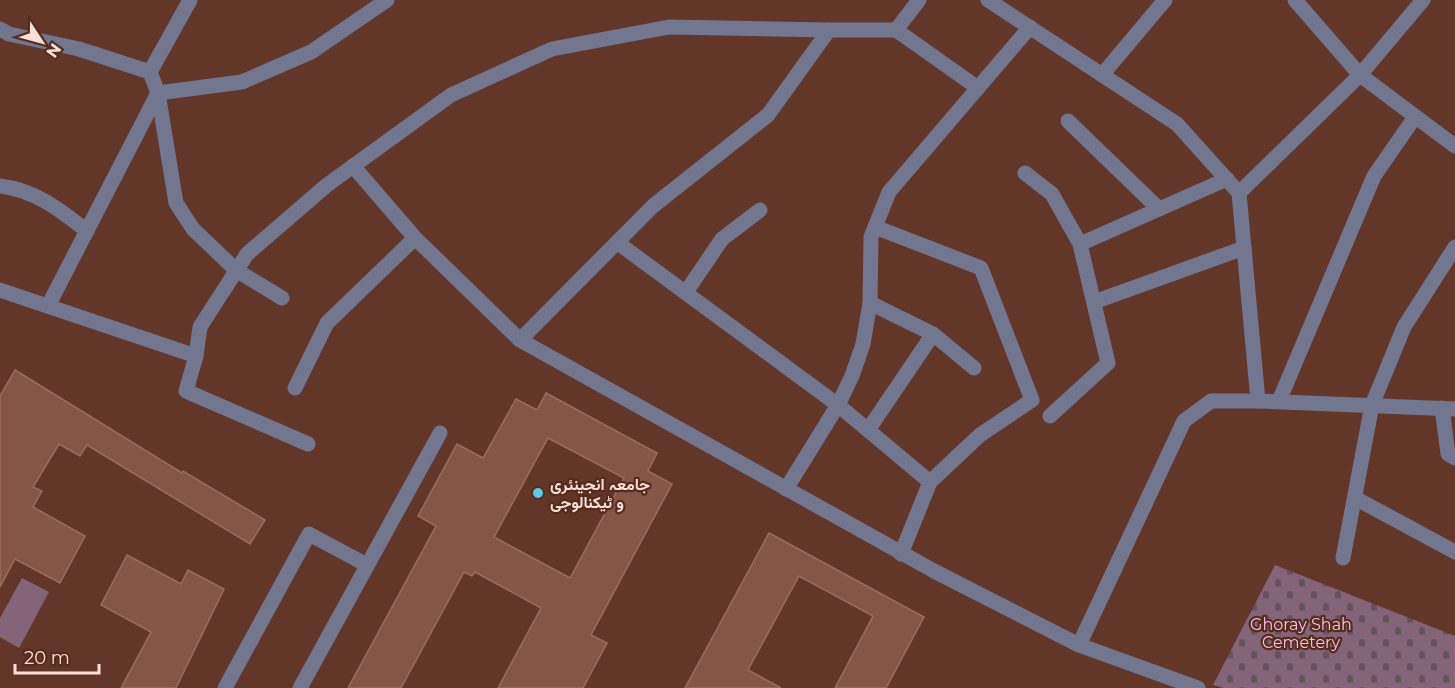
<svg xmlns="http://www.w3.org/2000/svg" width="1455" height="688" viewBox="0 0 1455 688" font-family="Montserrat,Vazirmatn,sans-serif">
<defs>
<pattern id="cemetery-stones" width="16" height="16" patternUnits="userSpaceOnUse" patternTransform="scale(1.5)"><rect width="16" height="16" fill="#836479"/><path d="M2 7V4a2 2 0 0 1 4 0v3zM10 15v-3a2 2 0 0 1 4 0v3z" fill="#65525a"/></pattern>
</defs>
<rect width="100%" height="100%" fill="#623628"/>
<!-- grass -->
<polygon fill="#836479" points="22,578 49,592 19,648 0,637 0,618"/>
<!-- cemetery -->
<polygon fill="url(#cemetery-stones)" points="1275,565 1455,636 1455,688 1224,688 1213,685"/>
<!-- building -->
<g fill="#855647" stroke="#9d6c5d" stroke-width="1.5" fill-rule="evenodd">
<polygon points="15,370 182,473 183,471 265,520 250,544 87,445 80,456 59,444 33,487 42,491 33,507 85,536 60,583 15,559 0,587 0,396"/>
<path d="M 546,393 L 657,453 L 648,471 L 672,484 L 591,635 L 607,643 L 583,688 L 498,688 L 541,608 L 475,572 L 472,576 L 464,572 L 401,688 L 348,688 L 436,526 L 418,516 L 457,444 L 483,458 L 516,399 L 537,410 ZM 548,438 L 624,478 L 570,578 L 494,537 Z"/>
<polygon points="769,533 924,617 886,688 835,688 873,616 799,576 748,670 781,688 685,688"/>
<polygon points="127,555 181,584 188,570 224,589 176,688 121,688 151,632 101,605"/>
</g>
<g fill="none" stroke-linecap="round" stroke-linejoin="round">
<!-- minor -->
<g stroke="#72768e" stroke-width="15">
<polyline points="988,0 1177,124 1239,193 1258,401 1455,409"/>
<polyline points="1295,0 1360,75 1455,146"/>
<polyline points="0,29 9,34 79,49 150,72 158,93 176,203 193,229 236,270 282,298"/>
<polyline points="896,30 978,88"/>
<polyline points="150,72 190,0"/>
<polyline points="1102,75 1165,0"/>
<polyline points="158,93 242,82 311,52 387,0"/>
<polyline points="1068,121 1159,209"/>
<polyline points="353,166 415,238 520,340 934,571 1079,645 1198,688"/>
<polyline points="1025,173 1052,194 1080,244 1108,363 1050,416"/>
<path d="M 0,186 C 35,190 60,210 87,231"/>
<polyline points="1239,193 1360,75 1423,0"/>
<polyline points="875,227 981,268 1032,400 980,435 930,482 901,554"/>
<polyline points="618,243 838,405 930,482"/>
<polyline points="1080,244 1227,179"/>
<polyline points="0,290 196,356"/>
<polyline points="686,292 722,239 760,210"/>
<polyline points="1094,302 1244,248"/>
<polyline points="870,303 933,334 974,368"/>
<polyline points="48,306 158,93"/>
<polyline points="520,340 653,206 768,115 829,30 896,30 919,0"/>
<polyline points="295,388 327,323 415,238"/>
<polyline points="1279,401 1374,176 1415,117"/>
<polyline points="1442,408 1448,454 1455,458"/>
<polyline points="868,430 933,334"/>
<polyline points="308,444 186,391 196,356 200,327 247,254 327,185 451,95 552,49 669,27 829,30"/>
<polyline points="786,489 838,405 852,376 863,344 870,303 871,237 889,192 1030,27"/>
<polyline points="1355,498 1455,552"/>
<polyline points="1343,558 1372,405 1404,327 1455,247"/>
<polyline points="1079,645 1184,421 1211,401 1258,401"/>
<polyline points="225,688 309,534 367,565"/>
<polyline points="300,688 440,433"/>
</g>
</g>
<!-- markers -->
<circle fill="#5ac8e6" stroke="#562c1e" stroke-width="2" cx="538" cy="493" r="6"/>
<g text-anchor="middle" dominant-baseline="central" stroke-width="4.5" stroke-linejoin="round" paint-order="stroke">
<!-- poi labels -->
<g font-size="16" font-weight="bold" fill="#fce0d7" stroke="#562c1e" text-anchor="start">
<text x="550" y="484">جامعہ انجینئری<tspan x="550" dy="18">و ٹیکنالوجی</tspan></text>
</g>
<!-- park labels -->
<g font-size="16" fill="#febfe9" stroke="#562c1e">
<text x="1301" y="624">Ghoray Shah<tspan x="1301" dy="18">Cemetery</tspan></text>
</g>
</g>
<!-- north arrow -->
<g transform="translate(42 42) rotate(126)" stroke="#562c1e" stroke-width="4.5" paint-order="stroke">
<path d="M0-4.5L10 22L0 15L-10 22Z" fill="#fce0d7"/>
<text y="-9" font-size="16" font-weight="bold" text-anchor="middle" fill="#fce0d7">N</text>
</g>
<!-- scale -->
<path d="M15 664v9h84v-9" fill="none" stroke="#fce0d7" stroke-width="3"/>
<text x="24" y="664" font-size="18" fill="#fce0d7" stroke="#562c1e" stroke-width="4.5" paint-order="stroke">20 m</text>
</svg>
